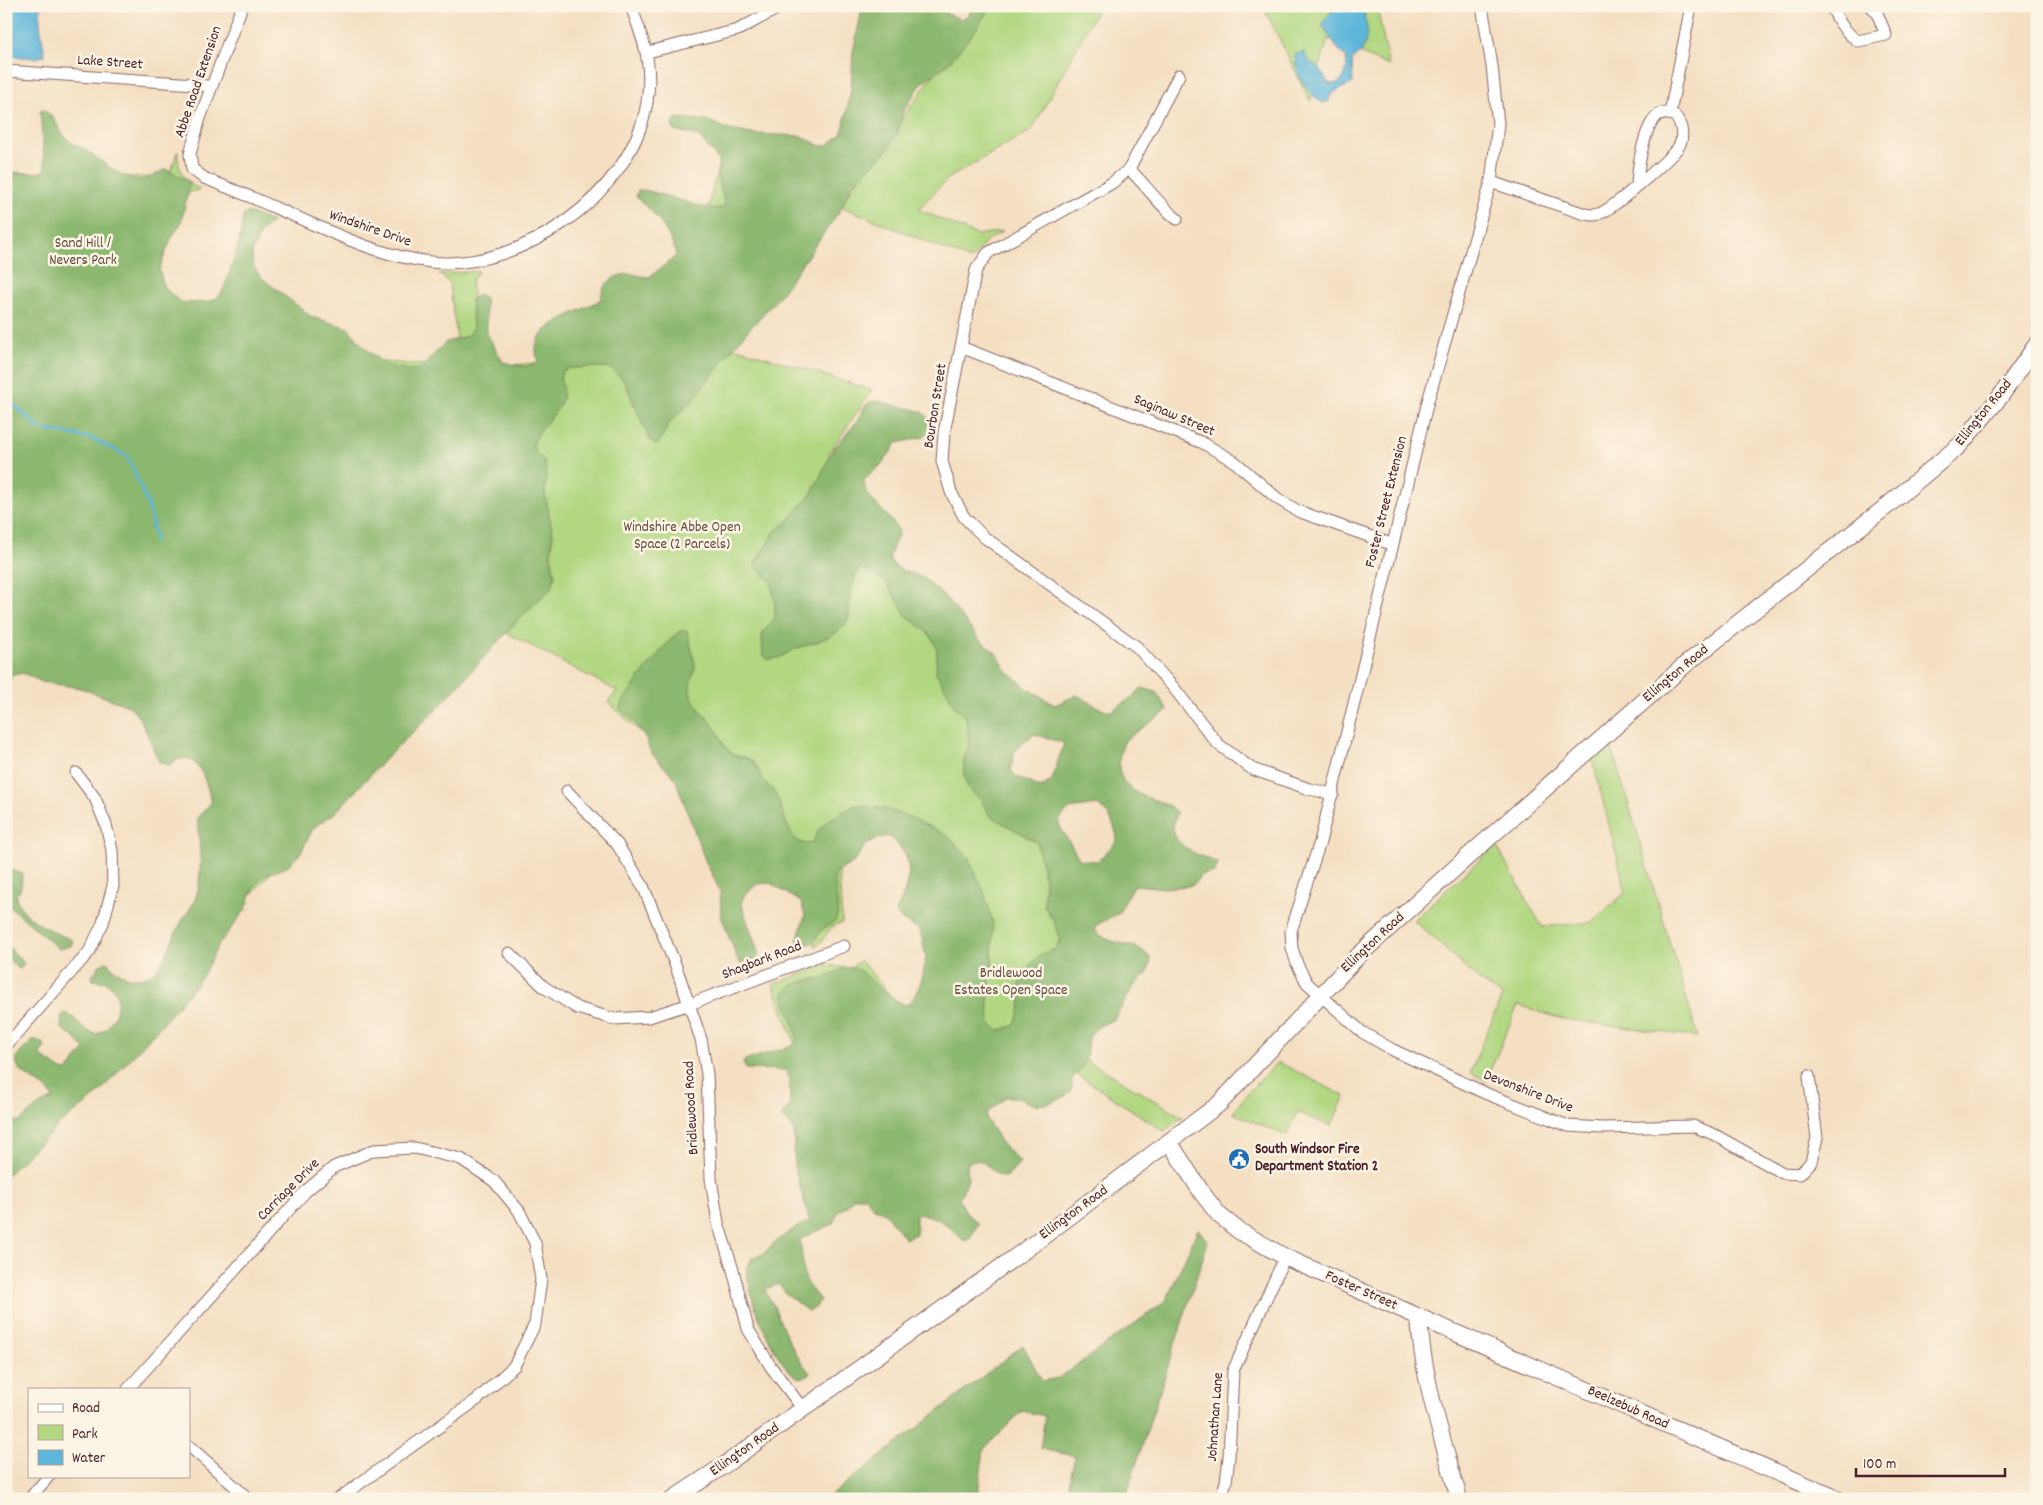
<svg xmlns="http://www.w3.org/2000/svg" width="2043" height="1505" viewBox="0 0 2043 1505" font-family="Dekko,sans-serif">
<rect width="100%" height="100%" fill="#fcf5e5"/>
<filter id="ink" filterUnits="userSpaceOnUse"><feTurbulence type="fractalNoise" baseFrequency=".02" numOctaves="2"/><feDisplacementMap in="SourceGraphic" scale="10" xChannelSelector="R" yChannelSelector="G"/><feConvolveMatrix kernelMatrix="1 2 1 2 8 2 1 2 1" color-interpolation-filters="sRGB"/></filter>
<filter id="wash" filterUnits="userSpaceOnUse"><feTurbulence type="fractalNoise" baseFrequency=".0096" numOctaves="4" result="noise"/><feDisplacementMap in="SourceGraphic" scale="20" xChannelSelector="R" yChannelSelector="G"/><feGaussianBlur stdDeviation="1.12" result="paint"/><feColorMatrix in="noise" values="0 0 0 0 0 0 0 0 0 0 0 0 0 0 0 0 0 1.4 0 .05"/><feComposite in="paint" operator="in"/></filter>
<g filter="url(#wash)">
<rect width="100%" height="100%" fill="#f4dfc2"/>
<!-- green -->
<g fill="#b1d781" stroke="#7e7b56">
<polygon points="973,6 1099,6 1032,130 949,178 918,209 977,235 1003,231 987,241 971,260 840,206 695,261 721,155 840,205 950,52"/>
<polygon points="1263,6 1377,6 1389,66 1328,39 1310,101"/>
<path d="M 178,151 C 177,168 184,183 200,189 L 191,192 L 185,198 L 132,346 L 461,367 L 449,282 L 439,274 L 479,271 L 471,281 L 484,367 L 737,348 L 872,390 L 828,455 L 902,601 L 982,660 L 973,793 L 1025,836 L 1037,842 L 1045,880 L 1044,902 L 1118,952 L 1072,1052 L 1183,1117 L 1164,1131 L 1042,1052 L 802,1062 L 773,984 L 826,965 L 848,968 L 861,961 L 904,1011 L 942,952 L 895,827 L 838,852 L 842,923 C 824,927 828,940 815,946 L 795,863 L 726,841 L 650,741 L 608,702 L 617,691 L 492,625 L 217,933 L 285,739 L 24,641 L 6,688 L 6,172 L 168,178 Z"/>
<polygon points="1610,742 1698,1037 1562,1019 1518,1005 1486,1080 1470,1073 1502,996 1478,979 1413,920 1496,845 1542,927 1592,922 1626,892 1592,758"/>
<polygon points="1278,1062 1345,1096 1331,1126 1297,1112 1287,1136 1233,1113 1249,1091"/>
</g>
<!-- forest -->
<g fill="#8cb86f" stroke="#6b6c4d" fill-rule="evenodd">
<path d="M 859,6 L 931,6 L 960,19 L 968,16 L 976,6 L 991,6 L 974,32 L 949,63 L 922,83 L 903,112 L 897,135 L 885,153 L 852,185 L 839,212 L 777,299 L 742,337 L 688,406 L 671,421 L 658,444 L 655,445 L 650,440 L 624,381 L 613,370 L 607,367 L 570,368 L 563,371 L 560,378 C 572,411 541,418 533,445 L 535,452 L 544,460 L 546,471 L 545,494 L 553,534 L 551,555 L 555,576 L 552,587 L 519,619 L 437,709 L 388,756 L 335,813 L 314,827 L 300,854 L 285,868 L 265,875 L 260,879 L 252,891 L 246,909 L 219,944 L 202,977 L 166,1020 L 96,1096 L 61,1123 L 6,1176 L 6,1115 L 12,1120 L 19,1122 L 40,1104 L 53,1099 C 48,1081 15,1079 16,1057 L 34,1039 L 44,1044 L 45,1047 L 40,1053 L 41,1056 L 62,1070 L 67,1071 L 85,1049 L 74,1037 L 61,1028 L 62,1015 L 65,1013 C 78,1017 82,1032 97,1034 C 112,1028 121,1008 116,992 L 107,982 L 93,980 L 92,976 L 100,965 L 107,962 C 115,971 125,979 137,978 C 163,978 168,947 178,928 C 187,911 196,905 199,884 C 202,862 199,840 197,818 L 211,803 C 207,782 197,743 169,765 L 159,762 L 142,722 L 131,707 L 81,688 L 42,682 L 23,673 L 12,675 L 6,690 C 6,655 5,620 6,586 C 7,565 15,545 6,525 L 6,173 L 38,173 L 45,170 L 40,110 L 43,109 C 60,122 56,127 67,139 C 73,145 80,146 87,151 C 99,159 126,182 141,180 C 151,179 157,172 166,169 L 190,182 L 181,223 L 171,239 L 159,269 L 164,287 L 178,300 L 184,303 L 207,302 L 219,297 L 225,286 L 239,244 L 243,216 L 248,212 L 272,222 L 260,233 L 252,252 L 253,266 L 262,278 L 312,317 L 348,328 L 363,346 L 385,365 L 409,370 L 420,369 L 446,342 L 467,336 L 473,327 L 471,300 L 478,295 L 485,299 L 487,334 L 503,362 L 525,367 L 539,362 C 522,326 580,314 601,299 C 601,283 617,273 632,274 C 638,275 642,277 649,277 L 674,258 L 676,255 C 673,240 661,221 650,210 C 645,205 640,202 636,196 L 638,190 C 658,189 710,216 725,206 L 717,176 L 719,165 L 717,158 L 699,137 L 689,133 L 674,131 L 672,126 L 676,118 L 709,121 L 730,130 L 752,134 L 801,136 L 821,146 L 828,145 L 842,133 L 847,111 L 851,88 L 853,52 L 861,14 Z"/>
<path d="M 876,401 C 892,404 907,408 923,412 L 929,420 L 930,430 L 923,437 L 897,443 L 883,463 L 864,480 C 863,499 891,514 899,532 L 889,558 L 891,562 L 901,570 L 924,578 L 947,599 L 980,640 L 998,655 L 1005,669 L 1027,688 L 1055,705 L 1077,695 L 1103,710 L 1111,711 L 1131,698 L 1142,688 L 1156,692 L 1168,710 L 1125,740 C 1114,765 1117,787 1146,797 C 1158,802 1168,802 1177,813 C 1176,818 1173,823 1173,828 C 1175,849 1202,856 1218,863 L 1215,872 L 1201,875 L 1194,884 L 1188,886 L 1165,888 L 1136,885 L 1131,889 L 1119,913 L 1095,926 L 1095,930 C 1108,948 1140,939 1151,960 L 1147,974 L 1136,983 L 1114,1020 C 1085,1030 1090,1036 1085,1062 C 1083,1069 1077,1072 1073,1078 C 1071,1083 1073,1088 1070,1093 C 1060,1100 1044,1107 1032,1104 C 1021,1100 1019,1096 1006,1097 L 987,1113 L 986,1118 L 1001,1143 L 1020,1162 L 1007,1176 L 1002,1177 C 990,1172 982,1152 967,1164 L 968,1180 L 959,1199 L 966,1212 L 978,1223 L 970,1239 L 964,1241 C 952,1228 935,1212 916,1215 L 916,1234 L 905,1239 L 885,1213 L 873,1207 L 866,1197 L 854,1197 L 845,1208 L 838,1211 L 833,1224 L 800,1239 L 804,1275 L 810,1288 L 820,1300 L 816,1307 L 809,1312 L 787,1295 L 779,1284 L 765,1289 C 767,1296 772,1301 774,1307 C 783,1329 794,1355 810,1373 L 809,1376 L 800,1378 C 780,1372 756,1314 751,1294 C 749,1285 748,1276 746,1268 L 752,1258 L 763,1254 L 773,1244 L 795,1228 L 810,1221 L 794,1166 L 794,1130 L 781,1116 L 790,1105 L 789,1077 L 785,1070 L 746,1069 L 743,1063 L 745,1060 L 792,1046 L 797,1040 L 794,1025 L 783,996 C 789,979 814,981 828,976 C 839,972 845,964 857,969 C 866,973 868,979 875,984 C 884,991 894,999 904,1005 L 914,1003 L 923,975 L 926,956 L 920,930 L 902,920 L 896,912 L 904,894 L 909,873 L 907,856 L 893,839 L 887,836 L 873,840 L 864,847 L 854,862 L 835,873 C 833,884 841,912 836,920 C 832,926 827,925 823,929 C 814,938 817,947 799,944 L 797,941 L 805,916 L 801,902 L 770,883 L 757,884 L 744,896 L 741,903 L 759,955 L 756,959 L 739,963 L 721,916 L 720,891 L 705,860 L 675,778 L 651,753 L 646,739 L 634,721 L 620,709 C 622,699 670,636 679,632 C 682,630 684,631 687,631 C 689,638 694,658 695,665 C 695,679 684,683 694,701 C 700,712 711,720 717,731 C 722,739 723,746 731,753 C 738,758 746,755 752,761 C 759,766 758,774 763,780 C 766,784 771,787 774,791 C 783,804 788,853 813,842 L 818,830 L 829,820 L 855,805 L 885,809 L 910,817 L 948,836 L 968,857 L 984,892 L 993,923 L 992,970 L 988,992 L 990,1023 L 998,1030 L 1014,1026 L 1021,1007 L 1019,992 L 1022,974 L 1040,955 L 1055,949 L 1060,939 L 1054,922 L 1044,906 L 1045,880 L 1037,842 L 990,816 L 981,800 L 968,788 L 964,775 L 964,759 L 969,744 L 966,718 L 955,707 L 936,672 L 937,650 L 934,642 L 930,635 L 906,615 L 887,583 L 863,569 L 859,569 C 856,573 849,597 849,602 C 849,607 850,612 849,617 C 843,637 811,643 795,649 C 784,654 780,660 767,659 L 763,655 L 762,634 L 775,618 L 775,604 L 771,582 L 757,568 L 755,563 L 775,531 L 787,522 L 812,493 L 833,450 L 858,420 L 865,406 L 870,402 ZM 1034,734 L 1064,743 L 1052,780 L 1041,788 L 1015,776 L 1011,770 L 1015,750 ZM 1097,805 C 1108,809 1117,829 1117,841 L 1098,861 L 1080,860 L 1060,827 L 1059,820 L 1069,809 Z"/>
<path d="M 6,869 L 23,874 L 20,891 L 16,895 C 19,917 52,932 70,939 L 73,941 L 71,946 L 59,949 L 6,903 Z"/>
<path d="M 6,944 L 24,963 L 20,969 C 9,964 6,954 6,944 Z"/>
<polygon points="1198,1229 1208,1242 1125,1499 1066,1499 1075,1456 1040,1449 1045,1416 1022,1411 984,1449 977,1499 826,1499 1023,1345 1042,1381 1059,1378 1166,1301"/>
</g>
<!-- water -->
<g fill="#5db6da" stroke="#546a82">
<polygon points="6,6 43,6 40,9 40,25 45,56 35,58 7,56"/>
<path d="M 1335,6 L 1366,6 L 1364,19 C 1370,26 1366,44 1361,52 C 1359,55 1354,57 1352,60 L 1353,83 C 1343,89 1332,89 1328,102 L 1322,103 C 1305,90 1295,75 1295,54 L 1304,52 L 1307,59 L 1320,69 L 1328,83 C 1345,88 1348,69 1346,57 L 1337,48 L 1322,25 Z"/>
</g>
<g fill="none" stroke-linecap="round" stroke-linejoin="round">
<!-- stream -->
<path stroke="#5db6da" stroke-width="3" d="M 6,349 C 11,363 7,384 9,400 L 40,429 L 91,438 L 127,456 L 149,507 L 155,540"/>
</g>
</g>
<g filter="url(#ink)">
<g fill="none" stroke-linecap="round" stroke-linejoin="round">
<!-- street casing -->
<g stroke="#866260" stroke-width="13">
<g id="street">
<path d="M 242,6 L 200,118 L 190,154 L 192,169 L 204,178 C 229,188 254,198 278,209 C 328,230 376,256 431,262 C 521,272 633,193 647,102 C 653,63 644,42 631,6"/>
<polyline points="1482,6 1492,66 1498,124 1491,182 1428,401 1320,842 1291,931 1292,948 1297,964 1307,983 1362,1032 1393,1050 1487,1094 1568,1126 1603,1128 1693,1126 1713,1134 1783,1173 1800,1174 1811,1162 1817,1138 1809,1076"/>
<path d="M 1831,6 C 1838,20 1844,32 1858,41 L 1886,35 L 1877,13 L 1871,6"/>
<polyline points="648,52 738,30 782,6"/>
<polyline points="6,71 195,84 211,87"/>
<polyline points="1179,75 1129,169 1112,183 988,253 976,270 944,433 942,461 951,492 964,517 984,537 1137,647 1173,687 1218,744 1252,769 1309,789 1333,794"/>
<polyline points="1670,113 1691,6"/>
<path d="M 1129,169 C 1146,185 1159,205 1177,219"/>
<path d="M 1491,182 L 1585,214 C 1591,215 1596,216 1601,213 C 1613,208 1676,155 1680,144 C 1684,135 1681,122 1674,115 L 1661,113 C 1644,122 1638,166 1637,185"/>
<polyline points="961,347 1203,443 1235,462 1278,499 1298,511 1391,544"/>
<polyline points="567,791 617,844 643,886 675,964 701,1039 707,1074 711,1179 718,1223 733,1270 748,1329 771,1367 803,1409"/>
<polyline points="509,953 544,987 577,1008 614,1019 649,1017 690,1004 844,946"/>
<polyline points="6,1046 89,952 103,923 113,886 112,850 106,825 95,798 76,773"/>
<polyline points="128,1389 306,1191 334,1167 374,1150 415,1148 461,1159 494,1181 519,1211 535,1243 541,1279 535,1324 514,1366 478,1399 338,1499"/>
<polyline points="189,1446 249,1499"/>
<polyline points="29,1499 49,1476"/>
<polyline points="1220,1499 1226,1482 1229,1457 1233,1371 1285,1257"/>
</g>
</g>
<!-- secondary casing -->
<g stroke="#866260" stroke-width="18">
<g id="secondary">
<path d="M 1170,1143 L 1202,1193 L 1219,1215 L 1239,1231 L 1285,1257 L 1419,1317 C 1422,1378 1443,1440 1459,1499"/>
<polyline points="1419,1317 1838,1499"/>
<polyline points="673,1499 726,1464 1025,1250 1219,1104 1358,956 1464,860 1686,664 1887,506 1960,445 2000,397 2037,344"/>
</g>
</g>
<!-- street -->
<use href="#street" stroke="#fff" stroke-width="11"/>
<!-- secondary -->
<use href="#secondary" stroke="#fff" stroke-width="16"/>
</g>
</g>
<!-- icons -->
<defs>
<g id="civic-disc" transform="scale(1.125)"><circle r="9.5" fill="#1f6fb2" stroke="#fcf5e5"/><path d="M-.6-6.5H3V-4.5H.6V-3L4-1V1h2V6H-6V1h2V-1L-.6-3ZM-1.2 2.5V6h2.4V2.5Z" fill="#fff"/></g>
</defs>
<g fill-rule="evenodd">
<use href="#civic-disc" x="1239" y="1159"/>
</g>
<g text-anchor="middle" dominant-baseline="central" stroke-width="5" stroke-linejoin="round" paint-order="stroke">
<!-- street labels -->
<g font-size="15" fill="#4a1f2b" stroke="#fcf5e5">
<text transform="translate(110 63) rotate(4)">Lake Street</text>
<text transform="translate(199 82) rotate(-71)">Abbe Road Extension</text>
<text transform="translate(370 229) rotate(19)">Windshire Drive</text>
<text transform="translate(936 406) rotate(-81)">Bourbon Street</text>
<text transform="translate(1984 413) rotate(-51)">Ellington Road</text>
<text transform="translate(1174 416) rotate(23)">Saginaw Street</text>
<text transform="translate(1387 502) rotate(-76)">Foster Street Extension</text>
<text transform="translate(1676 674) rotate(-40)">Ellington Road</text>
<text transform="translate(1373 943) rotate(-43)">Ellington Road</text>
<text transform="translate(762 961) rotate(-21)">Shagbark Road</text>
<text transform="translate(1528 1092) rotate(21)">Devonshire Drive</text>
<text transform="translate(692 1108) rotate(-93)">Bridlewood Road</text>
<text transform="translate(289 1190) rotate(-45)">Carriage Drive</text>
<text transform="translate(1074 1213) rotate(-36)">Ellington Road</text>
<text transform="translate(1361 1291) rotate(24)">Foster Street</text>
<text transform="translate(1628 1408) rotate(24)">Beelzebub Road</text>
<text transform="translate(1216 1417) rotate(-86)">Johnathan Lane</text>
<text transform="translate(745 1450) rotate(-35)">Ellington Road</text>
</g>
<!-- park labels -->
<g font-size="15" fill="#644d40" stroke="#fcf5e5">
<text x="83" y="244">Sand Hill /<tspan x="83" dy="17">Nevers Park</tspan></text>
<text x="682" y="528">Windshire Abbe Open<tspan x="682" dy="17">Space (2 Parcels)</tspan></text>
<text x="1011" y="974">Bridlewood<tspan x="1011" dy="17">Estates Open Space</tspan></text>
</g>
<!-- poi labels -->
<g font-size="15" font-weight="bold" fill="#4a1f2b" stroke="#fcf5e5" text-anchor="start">
<text x="1255" y="1150">South Windsor Fire<tspan x="1255" dy="17">Department Station 2</tspan></text>
</g>
</g>
<!-- margin -->
<rect width="2043" height="1505" fill="none" stroke="#fcf5e5" stroke-width="25"/>
<!-- legend -->
<rect x="28" y="1388" width="162" height="90" fill="#fcf5e5" stroke="#b59f9b"/>
<rect x="38" y="1404" width="25" height="8" fill="#ffffff" stroke="#b59f9b"/>
<text x="72" y="1412" font-size="15" fill="#4a1f2b">Road</text>
<rect x="38" y="1425" width="25" height="15" fill="#b1d781" stroke="#b59f9b"/>
<text x="72" y="1438" font-size="15" fill="#4a1f2b">Park</text>
<rect x="38" y="1450" width="25" height="15" fill="#5db6da" stroke="#b59f9b"/>
<text x="72" y="1462" font-size="15" fill="#4a1f2b">Water</text>
<!-- scale -->
<path d="M1856 1468v8h149v-8" fill="none" stroke="#4a1f2b" stroke-width="2.5"/>
<text x="1863" y="1468" font-size="15" fill="#4a1f2b" stroke="#fcf5e5" stroke-width="4" paint-order="stroke">100 m</text>
</svg>
